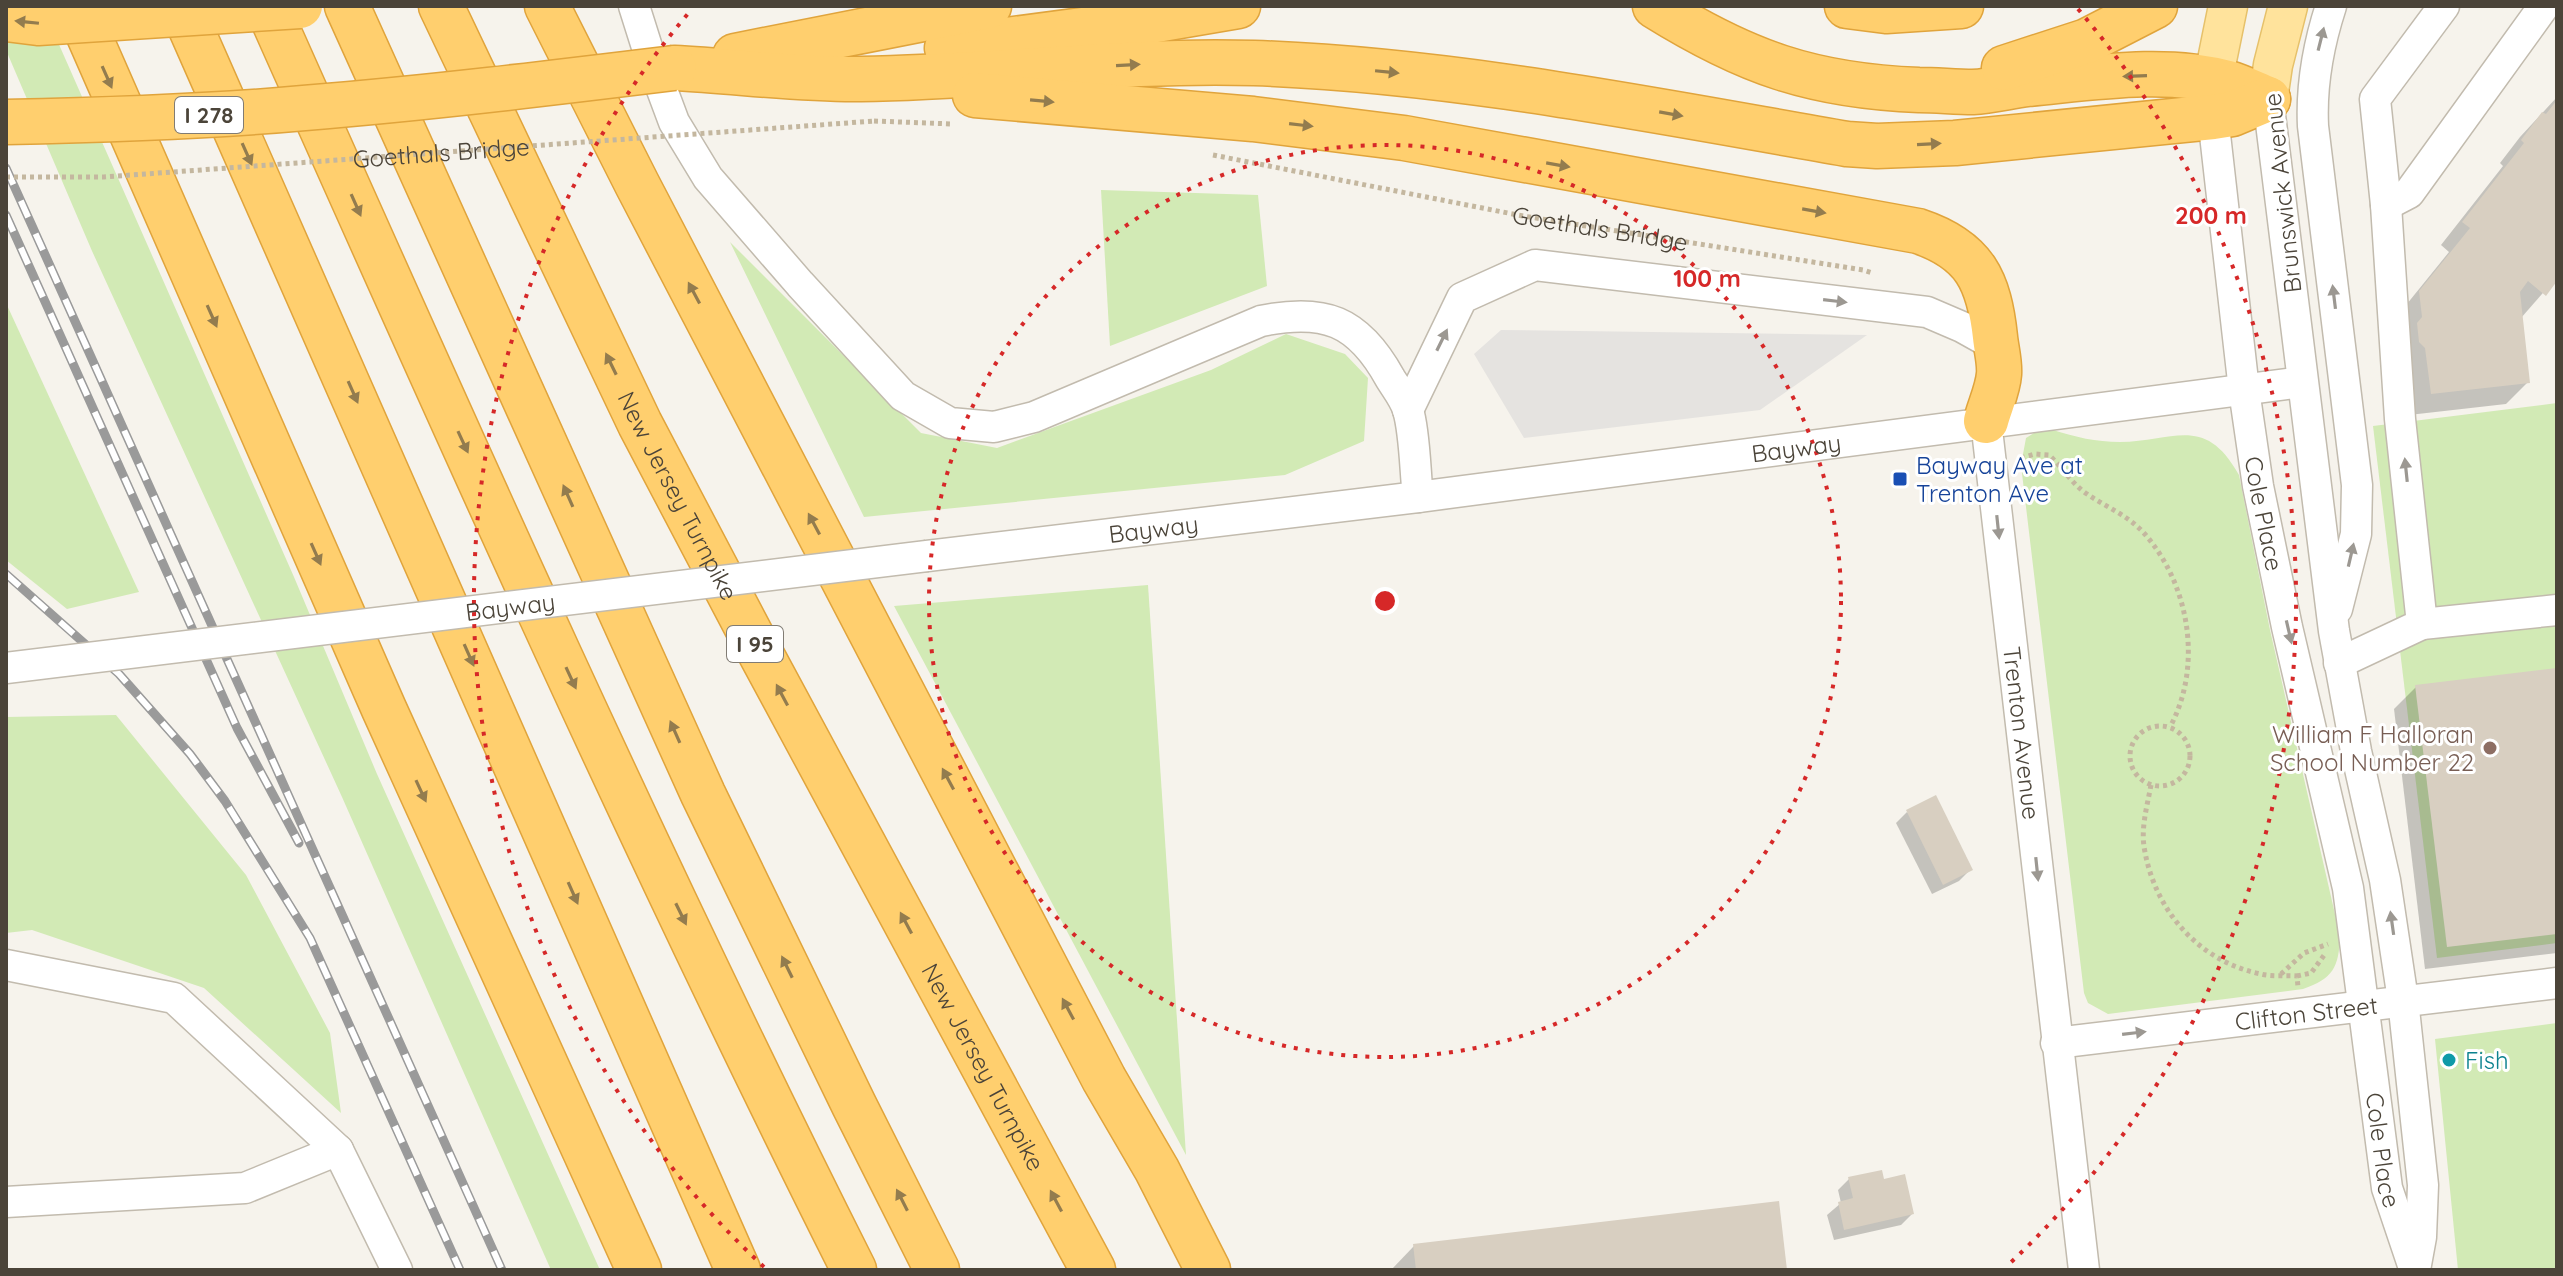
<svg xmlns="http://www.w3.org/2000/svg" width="2563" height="1276" viewBox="0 0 2563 1276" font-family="Quicksand,sans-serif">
<rect width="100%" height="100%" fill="#f6f3ec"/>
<!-- green -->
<g fill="#d2eab5">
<polygon points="6,6 42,6 294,577 377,774 600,1270 551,1270 342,797 92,251 6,50"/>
<polygon points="1101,190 1258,195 1267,286 1110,346"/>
<polygon points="730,242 921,433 997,448 1211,370 1286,334 1345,354 1368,378 1364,441 1285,475 864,517"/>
<polygon points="6,303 139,592 67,609 6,560"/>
<polygon points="2557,403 2557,943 2437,958 2373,426"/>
<path d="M 2053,430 C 2075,437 2096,442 2120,442 C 2175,441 2205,414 2239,475 L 2270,630 L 2340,936 C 2339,967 2333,979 2303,989 L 2108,1014 L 2088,1003 L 2084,993 L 2021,465 L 2026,438 L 2037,431 Z"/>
<polygon points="1148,585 1186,1155 894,606"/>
<polygon points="116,715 246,875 330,1033 341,1113 204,988 32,930 6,933 6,717"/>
<polygon points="2557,1023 2557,1270 2458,1270 2435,1039"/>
</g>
<!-- parking -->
<polygon fill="#e5e3e0" points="1501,330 1867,335 1760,410 1524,438 1474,354"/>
<!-- shadow -->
<g fill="#0003">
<polygon points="2557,97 2557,277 2521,318 2528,382 2506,404 2409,415 2398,315 2449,252 2441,245 2503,166 2500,163 2520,137"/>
<polygon points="2557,670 2557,953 2425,969 2394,709 2416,687"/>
<polygon points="1907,812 1970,870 1959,881 1932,894 1896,823"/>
<polygon points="1849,1179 1883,1181 1912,1214 1901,1225 1834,1240 1827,1215 1841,1203 1838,1190"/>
<polygon points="1414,1246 1785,1270 1391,1270"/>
</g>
<!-- building -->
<g fill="#d8cfc1">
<polygon points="2557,100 2557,281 2546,296 2528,281 2520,292 2530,383 2431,394 2425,348 2419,342 2417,323 2422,317 2419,291 2470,228 2462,222 2524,143 2521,140 2542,112 2546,114"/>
<polygon points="2557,668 2557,934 2447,947 2415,685"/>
<polygon points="1936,795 1973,870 1943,885 1906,810"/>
<polygon points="1882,1170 1884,1179 1905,1174 1914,1214 1844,1230 1838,1202 1853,1198 1848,1177"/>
<polygon points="1779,1201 1787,1270 1416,1270 1413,1244"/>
</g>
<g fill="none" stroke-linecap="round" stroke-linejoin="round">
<!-- minor casing -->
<g stroke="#c2bbae" stroke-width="33">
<g id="minor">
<path d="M 634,6 L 652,63 L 674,122 L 708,178 L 800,284 L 903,396 L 950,423 L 994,427 L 1034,417 L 1261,321 C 1324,308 1358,320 1390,378 C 1396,388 1405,399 1408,410 C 1415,433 1415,472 1418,497"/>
<path d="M 2331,6 C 2318,46 2311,84 2313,126 L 2357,485 L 2356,534 L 2337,609"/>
<polyline points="2268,99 2334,631 2356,751 2385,880 2403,1000 2423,1185 2421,1237 2415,1270"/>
<path id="s2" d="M 2213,117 L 2244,390 L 2258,486 L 2287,627 L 2348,888 L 2387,1188 L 2414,1268"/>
<polyline points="2386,205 2409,193 2544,6"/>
<polyline points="1408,410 1462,298 1535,265 1927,312 1962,327 1996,346"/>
<path id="s3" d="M 1986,421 L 2084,1270"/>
<path id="s4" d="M 927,556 L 1418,497 L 2302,382"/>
<polyline points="2422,624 2557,610"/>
<polyline points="2339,663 2422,624 2400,419 2386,205 2375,99 2444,6"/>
<polyline points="6,965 174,998 338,1150 397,1270"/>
<path id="s5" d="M 2056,1043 L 2557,983"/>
<polyline points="6,1202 245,1188 338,1150"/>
</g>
</g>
<!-- major casing -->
<g stroke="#e6c16a" stroke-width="41">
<g id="major">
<polyline points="2268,99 2273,65 2288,6"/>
<polyline points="2213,110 2213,80 2228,6"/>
</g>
</g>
<!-- highway casing -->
<g stroke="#e0a43c" stroke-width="47">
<g id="highway">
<polyline points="76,6 384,709 639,1270"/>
<polyline points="181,6 738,1270"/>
<path d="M 267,6 C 456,430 645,855 854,1270"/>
<polyline points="347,6 703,794 854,1105 937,1270"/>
<path id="s6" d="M 441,6 L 640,424 L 762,656 L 1093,1270"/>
<polyline points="547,6 637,184 1104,1079 1157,1170 1208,1270"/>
<path d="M 1655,6 C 1745,62 1812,86 1919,90 C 1937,90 1955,92 1973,92 C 1992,91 2010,86 2028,84 C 2092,78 2165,66 2228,83 C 2242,87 2255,94 2268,99"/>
<polyline points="1847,6 1886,11 1961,6"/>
<polyline points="947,48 1150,21 1238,6"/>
<polyline points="735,56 989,6"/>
<path d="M 674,68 C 736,71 799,80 861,79 C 992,77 1122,59 1254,63 C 1453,70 1651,110 1847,144 L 1877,146 L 1955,143 L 2213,117 L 2232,114 L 2268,99"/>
<polyline points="2004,68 2087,41 2155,6"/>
<path d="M 975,95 L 1253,119 L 1404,138 L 1918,231 C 1975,250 1989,281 1995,337 C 1996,348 2000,362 1999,374 C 1998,389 1990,406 1986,421"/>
</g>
</g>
<!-- path -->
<g stroke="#c4b79f" stroke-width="5" stroke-dasharray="4 4" stroke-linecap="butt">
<polyline points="874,121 953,124"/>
<path id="s1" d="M 1213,155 L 1523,216 L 1863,270 L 1872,273"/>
<path d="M 2021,458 L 2035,454 L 2049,455 C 2062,467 2072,484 2087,494 C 2106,507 2127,515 2143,532 C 2190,584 2203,666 2170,727"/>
<circle cx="2160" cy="756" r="30"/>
<path d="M 2151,785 C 2147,807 2140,830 2145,852 C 2156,912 2200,962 2261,974 C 2272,977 2285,975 2297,976 L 2298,987"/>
<polyline points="2281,974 2304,953 2328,944"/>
<polyline points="2297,976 2311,973 2325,954"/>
</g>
<!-- minor -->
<use href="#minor" stroke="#fff" stroke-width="30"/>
<!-- major -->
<use href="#major" stroke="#ffe39c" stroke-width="38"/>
<!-- highway -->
<use href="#highway" stroke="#ffcf6e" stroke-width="44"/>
<!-- rail casing -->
<g stroke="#9a9a9a" stroke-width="9">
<g id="rail">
<polyline points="6,168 502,1270"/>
<polyline points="6,215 237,728 299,843"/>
<polyline points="6,574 119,674 190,754 225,801 310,938 460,1270"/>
</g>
</g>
<!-- rail -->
<use href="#rail" stroke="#fff" stroke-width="6" stroke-dasharray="18" stroke-linecap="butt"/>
<!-- minor-bridge casing -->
<g stroke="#c2bbae" stroke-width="33" stroke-linecap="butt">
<g id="minor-bridge">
<path id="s8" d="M 6,668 L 927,556"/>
</g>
</g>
<!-- highway-bridge casing -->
<g stroke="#e0a43c" stroke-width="47" stroke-linecap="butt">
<g id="highway-bridge">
<polyline points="6,19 38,23 300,6"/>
<path d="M 6,122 C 105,120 205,117 304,108 C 428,98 551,83 674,68"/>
</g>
</g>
<!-- path-bridge -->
<path stroke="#c4b79f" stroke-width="5" stroke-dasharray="4 4" stroke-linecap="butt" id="s7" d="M 6,177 L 104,177 L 874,121"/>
<!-- minor-bridge -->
<use href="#minor-bridge" stroke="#fff" stroke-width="30"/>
<!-- highway-bridge -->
<use href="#highway-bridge" stroke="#ffcf6e" stroke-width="44"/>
</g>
<!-- one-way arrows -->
<defs><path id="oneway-solid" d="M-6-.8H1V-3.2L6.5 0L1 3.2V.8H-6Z" transform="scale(2)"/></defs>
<g fill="#937c4e">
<use href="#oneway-solid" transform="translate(27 22) rotate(-174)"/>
<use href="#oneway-solid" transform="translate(1128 65) rotate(-3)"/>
<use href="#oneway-solid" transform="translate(1387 72) rotate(6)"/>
<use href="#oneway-solid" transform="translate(2135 76) rotate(178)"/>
<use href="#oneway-solid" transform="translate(107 77) rotate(66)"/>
<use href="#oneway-solid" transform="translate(1042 101) rotate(5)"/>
<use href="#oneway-solid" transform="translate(1671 114) rotate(10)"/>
<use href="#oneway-solid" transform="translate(1301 125) rotate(7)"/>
<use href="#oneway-solid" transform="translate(1929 144) rotate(-3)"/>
<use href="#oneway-solid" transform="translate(247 154) rotate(66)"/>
<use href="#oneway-solid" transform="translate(1558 165) rotate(10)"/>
<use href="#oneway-solid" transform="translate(356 205) rotate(66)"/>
<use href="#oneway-solid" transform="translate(1814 211) rotate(10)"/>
<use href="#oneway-solid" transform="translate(694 293) rotate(-118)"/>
<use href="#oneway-solid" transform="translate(212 316) rotate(66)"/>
<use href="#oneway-solid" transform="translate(611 364) rotate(-116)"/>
<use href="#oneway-solid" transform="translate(353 392) rotate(66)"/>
<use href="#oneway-solid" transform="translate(463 442) rotate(65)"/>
<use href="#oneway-solid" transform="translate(568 496) rotate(-114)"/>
<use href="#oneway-solid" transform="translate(814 524) rotate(-118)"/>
<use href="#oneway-solid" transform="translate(316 554) rotate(66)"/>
<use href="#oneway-solid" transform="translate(469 655) rotate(66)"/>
<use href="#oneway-solid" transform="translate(571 678) rotate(65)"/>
<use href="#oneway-solid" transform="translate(782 695) rotate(-118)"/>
<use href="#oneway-solid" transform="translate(675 732) rotate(-114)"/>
<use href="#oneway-solid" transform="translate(948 779) rotate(-118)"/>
<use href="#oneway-solid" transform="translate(421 791) rotate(65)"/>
<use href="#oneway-solid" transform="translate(573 893) rotate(66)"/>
<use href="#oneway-solid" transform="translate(681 914) rotate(64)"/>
<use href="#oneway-solid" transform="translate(906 923) rotate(-118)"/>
<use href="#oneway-solid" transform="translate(787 967) rotate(-116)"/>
<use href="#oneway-solid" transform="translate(1068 1009) rotate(-118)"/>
<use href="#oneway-solid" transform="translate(902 1200) rotate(-117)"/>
<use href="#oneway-solid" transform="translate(1056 1201) rotate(-118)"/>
</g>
<g fill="#9c9892">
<use href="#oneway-solid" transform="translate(2321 39) rotate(-76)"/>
<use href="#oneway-solid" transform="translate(2334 297) rotate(-97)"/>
<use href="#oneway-solid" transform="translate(1835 301) rotate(7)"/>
<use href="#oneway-solid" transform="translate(1442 340) rotate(-64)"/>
<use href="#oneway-solid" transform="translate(2406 470) rotate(-96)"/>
<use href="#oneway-solid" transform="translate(1998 527) rotate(84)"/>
<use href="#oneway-solid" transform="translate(2351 555) rotate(-77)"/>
<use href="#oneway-solid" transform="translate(2289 632) rotate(77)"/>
<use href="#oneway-solid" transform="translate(2037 869) rotate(84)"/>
<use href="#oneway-solid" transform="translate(2392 923) rotate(-98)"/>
<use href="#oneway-solid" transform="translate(2134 1033) rotate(-7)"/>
</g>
<!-- distance rings -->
<g fill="none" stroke="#d62828" stroke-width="4" stroke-dasharray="4 8">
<circle cx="1385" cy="601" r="456"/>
<path d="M764 1267A911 911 0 0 1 692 9M2078 9A911 911 0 0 1 2006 1267"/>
</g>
<!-- markers -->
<rect fill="#1a4fb4" stroke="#fff" stroke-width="3" x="1892" y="471" width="16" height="16" rx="4"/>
<circle fill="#8d6e63" stroke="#fff" stroke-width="3" cx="2490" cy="748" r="8"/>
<circle fill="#0f9aa8" stroke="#fff" stroke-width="3" cx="2449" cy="1060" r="8"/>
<g text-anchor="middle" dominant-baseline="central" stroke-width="6" stroke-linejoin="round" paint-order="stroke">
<!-- shield labels -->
<g fill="#fff" stroke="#817c74" stroke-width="2">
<rect x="175" y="97" width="68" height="36" rx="6"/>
<rect x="727" y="626" width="56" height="36" rx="6"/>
</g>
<g font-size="22" font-weight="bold" fill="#4b4439">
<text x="209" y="115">I 278</text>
<text x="755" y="644">I 95</text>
</g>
<!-- street labels -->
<g font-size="24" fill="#4b4439" stroke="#fff">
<text stroke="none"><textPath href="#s7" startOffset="436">Goethals Bridge</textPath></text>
<text transform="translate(2282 193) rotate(-96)">Brunswick Avenue</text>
<text stroke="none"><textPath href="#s1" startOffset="394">Goethals Bridge</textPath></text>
<text stroke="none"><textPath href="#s4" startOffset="876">Bayway</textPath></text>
<text stroke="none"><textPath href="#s6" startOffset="544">New Jersey Turnpike</textPath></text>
<text stroke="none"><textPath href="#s2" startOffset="400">Cole Place</textPath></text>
<text stroke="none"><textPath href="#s4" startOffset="228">Bayway</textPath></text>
<text stroke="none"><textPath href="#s8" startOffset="508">Bayway</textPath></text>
<text stroke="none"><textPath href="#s3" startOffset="314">Trenton Avenue</textPath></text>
<text stroke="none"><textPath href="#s5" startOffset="252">Clifton Street</textPath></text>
<text stroke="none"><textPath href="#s6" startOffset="1192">New Jersey Turnpike</textPath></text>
<text stroke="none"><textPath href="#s2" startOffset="1048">Cole Place</textPath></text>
</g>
<!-- transit labels -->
<g font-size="24" fill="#164399" stroke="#fff" text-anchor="start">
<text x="1916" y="465">Bayway Ave at<tspan x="1916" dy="28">Trenton Ave</tspan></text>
</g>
<!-- education labels -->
<g font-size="24" fill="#785e54" stroke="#fff" text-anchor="end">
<text x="2474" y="734">William F Halloran<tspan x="2474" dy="28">School Number 22</tspan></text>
</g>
<!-- culture labels -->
<g font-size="24" fill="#0d838f" stroke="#fff" text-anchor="start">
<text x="2465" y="1060">Fish</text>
</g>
</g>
<circle cx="1385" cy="601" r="12" fill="#d62828" stroke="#fff" stroke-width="4"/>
<g font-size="24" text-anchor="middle" font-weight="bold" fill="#d62828" stroke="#fff" stroke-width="6" stroke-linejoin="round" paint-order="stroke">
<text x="2211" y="224">200 m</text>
<text x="1707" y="287">100 m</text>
</g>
<!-- border -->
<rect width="2563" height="1276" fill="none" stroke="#4b4439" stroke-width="16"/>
</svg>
